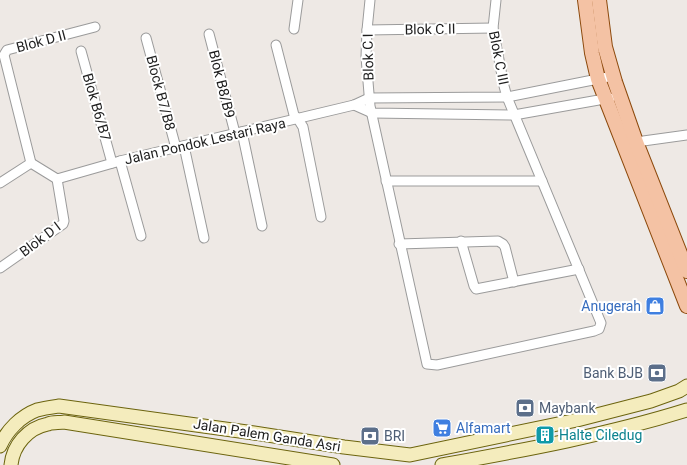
<svg xmlns="http://www.w3.org/2000/svg" width="687" height="465" viewBox="0 0 687 465" font-family="Roboto,sans-serif">
<rect width="100%" height="100%" fill="#eee9e5"/>
<g fill="none" stroke-linecap="round" stroke-linejoin="round">
<!-- street casing -->
<g stroke="#9b9b9b" stroke-width="11">
<g id="street">
<polyline points="370,0 367,30 366,57 370,106 427,364 437,365 594,331 599,329 601,323 507,97 504,86 493,28 496,0"/>
<polyline points="294,29 298,0"/>
<polyline points="367,30 493,28"/>
<polyline points="209,34 235,133"/>
<polyline points="146,38 176,148"/>
<polyline points="276,45 294,115 298,119 303,127 321,217"/>
<polyline points="81,51 112,163"/>
<polyline points="354,105 372,113 514,115 610,98"/>
<polyline points="242,132 262,226"/>
<polyline points="636,142 687,135"/>
<polyline points="184,146 204,238"/>
<polyline points="120,161 141,236"/>
<polyline points="31,163 4,55 7,50 95,27"/>
<polyline points="31,163 57,179"/>
<polyline points="57,179 120,161 354,105 369,98 507,97 613,76"/>
<polyline points="386,181 542,181"/>
<polyline points="0,183 31,163"/>
<polyline points="461,241 474,286 476,289 579,269"/>
<polyline points="399,244 498,241 503,244 505,247 514,282"/>
<polyline points="0,268 63,224 64,221 57,179"/>
</g>
</g>
<!-- secondary casing -->
<g stroke="#6c640e" stroke-width="15">
<g id="secondary">
<path d="M 0,446 C 7,430 21,416 37,410 C 44,408 52,407 59,406 L 254,433 L 344,447 L 410,455 L 577,420 L 651,401 L 679,391 L 687,386"/>
<path d="M 11,465 C 13,445 28,428 48,424 C 53,422 59,423 64,422 L 333,465"/>
<path d="M 442,465 C 524,450 607,435 687,410"/>
</g>
</g>
<!-- primary casing -->
<g stroke="#8c490c" stroke-width="16">
<g id="primary">
<polyline points="585,0 592,53 598,79 687,306"/>
<polyline points="599,0 605,47 615,82 636,142 687,271"/>
</g>
</g>
<!-- street -->
<use href="#street" stroke="#fff" stroke-width="9"/>
<!-- secondary -->
<use href="#secondary" stroke="#f4ecbd" stroke-width="13"/>
<!-- primary -->
<use href="#primary" stroke="#f4c2a4" stroke-width="14"/>
</g>
<!-- icons -->
<defs>
<g id="shop-square" transform="scale(1)"><rect x="-9" y="-9" width="18" height="18" rx="4" fill="#3f7fe0" stroke="#fff"/><path d="M-5-2.5h2.3a2.7 3.5 0 0 1 5.4 0H5L5.5 6h-11ZM-1.5-2.5h3a1.5 2.3 0 0 0-3 0Z" fill="#fff"/></g>
<g id="bank-square" transform="scale(1)"><rect x="-9" y="-9" width="18" height="18" rx="4" fill="#5c6f8a" stroke="#fff"/><path d="M-6-4H6V4H-6ZM0-2.3a2.3 2.3 0 1 0 0 4.6a2.3 2.3 0 1 0 0-4.6Z" fill="#fff"/></g>
<g id="supermarket-square" transform="scale(1)"><rect x="-9" y="-9" width="18" height="18" rx="4" fill="#3f7fe0" stroke="#fff"/><path d="M-6-5.5h2.5l.6 2H6L4.5 2H-2.5L-4.4-4H-6ZM-1.5 3.2a1.3 1.3 0 1 0 .1 0ZM3 3.2a1.3 1.3 0 1 0 .1 0Z" fill="#fff"/></g>
<g id="building-square" transform="scale(1)"><rect x="-9" y="-9" width="18" height="18" rx="4" fill="#0f9aa8" stroke="#fff"/><path d="M-4-6H4V6H1V3H-1V6H-4ZM-2.5-4.3h1.7v1.8h-1.7ZM.8-4.3h1.7v1.8H.8ZM-2.5-1h1.7V.8h-1.7ZM.8-1h1.7V.8H.8Z" fill="#fff"/></g>
</defs>
<g fill-rule="evenodd">
<use href="#shop-square" x="655" y="306"/>
<use href="#bank-square" x="657" y="373"/>
<use href="#bank-square" x="525" y="408"/>
<use href="#supermarket-square" x="442" y="428"/>
<use href="#building-square" x="545" y="435"/>
<use href="#bank-square" x="370" y="436"/>
</g>
<g text-anchor="middle" dominant-baseline="central" stroke-width="4" stroke-linejoin="round" paint-order="stroke">
<!-- street labels -->
<g font-size="14" fill="#1e1e1e" stroke="#fff">
<text transform="translate(430 29) rotate(-1)">Blok C II</text>
<text transform="translate(41 41) rotate(-15)">Blok D II</text>
<text transform="translate(368 57) rotate(-91)">Blok C I</text>
<text transform="translate(499 58) rotate(79)">Blok C III</text>
<text transform="translate(222 84) rotate(76)">Blok B8/B9</text>
<text transform="translate(161 93) rotate(75)">Block B7/B8</text>
<text transform="translate(97 107) rotate(74)">Blok B6/B7</text>
<text transform="translate(205 141) rotate(-13)">Jalan Pondok Lestari Raya</text>
<text transform="translate(40 239) rotate(-37)">Blok D I</text>
<text transform="translate(267 435) rotate(9)">Jalan Palem Ganda Asri</text>
</g>
<!-- shop labels -->
<g font-size="14" fill="#366cbe" stroke="#fff" text-anchor="end">
<text x="641" y="306">Anugerah</text>
<text x="456" y="428" text-anchor="start">Alfamart</text>
</g>
<!-- service labels -->
<g font-size="14" fill="#4e5e75" stroke="#fff" text-anchor="start">
<text x="643" y="373" text-anchor="end">Bank BJB</text>
<text x="539" y="408">Maybank</text>
<text x="384" y="436">BRI</text>
</g>
<!-- culture labels -->
<g font-size="14" fill="#0d838f" stroke="#fff" text-anchor="start">
<text x="559" y="435">Halte Ciledug</text>
</g>
</g>
</svg>
